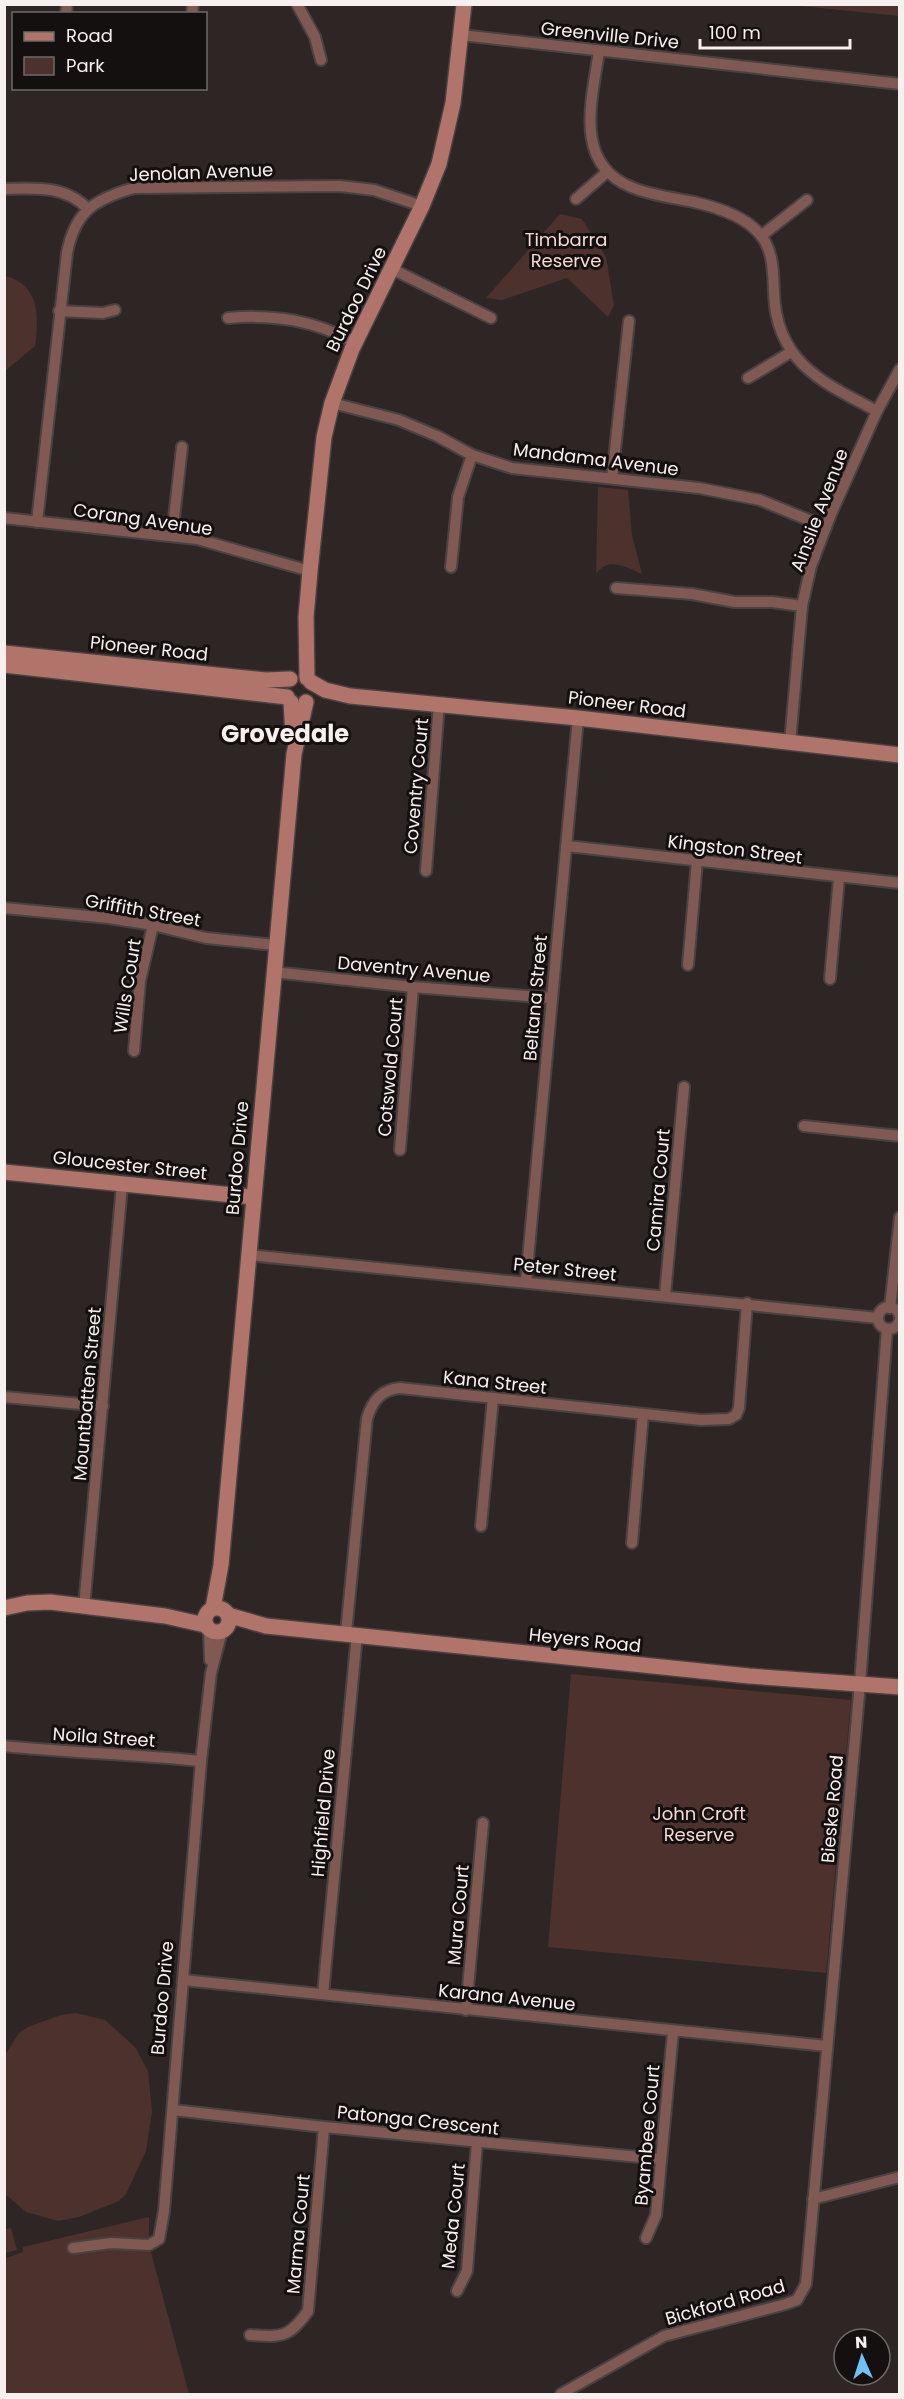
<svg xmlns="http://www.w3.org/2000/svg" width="904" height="2399" viewBox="0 0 904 2399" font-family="Poppins,sans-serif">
<rect width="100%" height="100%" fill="#2e2625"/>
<!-- green -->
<g fill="#4d312d">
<polygon points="791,5 899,5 899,16"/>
<polygon points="560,214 582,219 606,257 614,305 608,317 567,278 502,300 486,298"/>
<path d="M 5,276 C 40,284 39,318 35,346 L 5,371 Z"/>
<path d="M 598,487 L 628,490 L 632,535 L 642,574 C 626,567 608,556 596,574 Z"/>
<polygon points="571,1674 851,1700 826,1973 548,1947"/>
<polygon points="76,2013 105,2020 135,2047 148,2071 152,2112 146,2151 126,2194 119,2201 79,2217 58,2221 26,2212 5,2194 5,2055 19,2033 28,2027 61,2015"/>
<polygon points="149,2217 149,2245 189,2394 5,2394 4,2259 23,2252 23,2247"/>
<polygon points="11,2228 17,2250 5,2253 5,2229"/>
</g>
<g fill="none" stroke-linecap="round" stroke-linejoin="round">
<!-- street casing -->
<g stroke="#4a4241" stroke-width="14">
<g id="street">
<polyline points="297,4 315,37 321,60"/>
<polyline points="66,14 67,4"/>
<polyline points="192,14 193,4"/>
<polyline points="461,35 900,84"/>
<path d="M 599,51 C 592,100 573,163 631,187 C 652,196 676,198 698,203 C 719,208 743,216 758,232 C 774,249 773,272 774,293 C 776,362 823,383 877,411"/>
<path d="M 4,189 C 35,188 65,185 88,209"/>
<polyline points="576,199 607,172"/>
<polyline points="761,236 807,200"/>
<polyline points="392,269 491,318"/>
<polyline points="59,311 103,313 115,310"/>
<path d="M 228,318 C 274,314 314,320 356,343"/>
<polyline points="748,378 791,352"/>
<polyline points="332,403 399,420 437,436 472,455 512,468 699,488 760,500 826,527"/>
<polyline points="612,478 629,321"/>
<polyline points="4,518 197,539 310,571"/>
<path d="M 37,522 L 67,253 C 75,211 95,199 134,188 L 340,186 L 374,190 L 422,206"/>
<polyline points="172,536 182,447"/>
<polyline points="451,567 458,497 472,455"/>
<polyline points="616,588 692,594 735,602 772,602 802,606"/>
<polyline points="790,743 802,606 811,566 831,514 877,411 900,369"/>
<polyline points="567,846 900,883"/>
<polyline points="426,871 439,704"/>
<polyline points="4,908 109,918 153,925 206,938 275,945"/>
<polyline points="688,965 697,861"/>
<polyline points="273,972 413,987 552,998"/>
<polyline points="830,979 839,878"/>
<polyline points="134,1051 140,981 153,925"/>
<polyline points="804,1126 900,1136"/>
<polyline points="400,1150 413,987"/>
<polyline points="248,1255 878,1318"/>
<polyline points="526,1281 578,718"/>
<polyline points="665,1295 684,1087"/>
<circle cx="889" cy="1318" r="11"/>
<polyline points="890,1308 900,1217"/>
<polyline points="4,1397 103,1406"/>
<polyline points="481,1526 493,1398"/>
<polyline points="632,1543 643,1414"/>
<polyline points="84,1607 122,1185"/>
<polyline points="209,1630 210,1660"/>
<path d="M 346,1633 L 367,1418 C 373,1400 381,1390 400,1388 L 701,1420 L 729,1419 L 736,1415 L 739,1408 L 747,1303"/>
<path d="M 4,1746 C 70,1753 136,1754 201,1761"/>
<polyline points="183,1980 827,2046"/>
<polyline points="323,1994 357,1634"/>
<polyline points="466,2010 483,1823"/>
<polyline points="173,2110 324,2127 661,2159"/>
<polyline points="813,2199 900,2177"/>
<polyline points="646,2238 656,2215 673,2032"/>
<polyline points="73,2248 111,2243 149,2245 159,2239 164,2211 201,1761 211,1673 222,1631"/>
<polyline points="457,2291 467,2271 477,2142"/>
<path d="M 250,2335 C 282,2337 289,2338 308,2311 L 324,2127"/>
<polyline points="561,2394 664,2336 786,2304 797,2300 806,2284 860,1683 887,1329"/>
</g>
</g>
<!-- secondary casing -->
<g stroke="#4a4241" stroke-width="18">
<g id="secondary">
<polyline points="4,653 266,680 290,679"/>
<polyline points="4,665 287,697"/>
<polyline points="307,678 306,617 310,571 324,437 332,403 352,349 422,206 439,164 453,103 464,4"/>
<polyline points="311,682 325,690 350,696 578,718 900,755"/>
<polyline points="291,702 293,736"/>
<polyline points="4,1172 253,1197"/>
<circle cx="217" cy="1620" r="12"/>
<polyline points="4,1608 27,1603 50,1602 165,1616 205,1625"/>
<polyline points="213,1608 221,1565 294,754 306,702"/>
<polyline points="228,1615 266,1626 749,1676 900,1687"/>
</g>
</g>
<!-- street -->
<use href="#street" stroke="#805953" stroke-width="10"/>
<!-- secondary -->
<use href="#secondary" stroke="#b1746b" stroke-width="15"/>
</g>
<g text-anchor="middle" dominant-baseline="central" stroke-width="6" stroke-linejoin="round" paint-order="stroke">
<!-- street labels -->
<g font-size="18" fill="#f6f0ef" stroke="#13100f">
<text transform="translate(610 35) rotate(6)">Greenville Drive</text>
<text transform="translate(201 172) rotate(-2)">Jenolan Avenue</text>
<text transform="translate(356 299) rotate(-64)">Burdoo Drive</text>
<text transform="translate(596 459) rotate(7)">Mandama Avenue</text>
<text transform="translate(819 510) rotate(-69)">Ainslie Avenue</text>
<text transform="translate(143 519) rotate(8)">Corang Avenue</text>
<text transform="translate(149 648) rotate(6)">Pioneer Road</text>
<text transform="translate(627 704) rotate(7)">Pioneer Road</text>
<text transform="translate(416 786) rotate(-85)">Coventry Court</text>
<text transform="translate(735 849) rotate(7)">Kingston Street</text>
<text transform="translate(143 910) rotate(10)">Griffith Street</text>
<text transform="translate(414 969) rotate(5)">Daventry Avenue</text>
<text transform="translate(127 986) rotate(-81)">Wills Court</text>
<text transform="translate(535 998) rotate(-85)">Beltana Street</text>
<text transform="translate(390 1067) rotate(-85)">Cotswold Court</text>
<text transform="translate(237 1158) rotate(-85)">Burdoo Drive</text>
<text transform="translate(130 1165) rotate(6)">Gloucester Street</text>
<text transform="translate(658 1190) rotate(-85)">Camira Court</text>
<text transform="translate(565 1269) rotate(6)">Peter Street</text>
<text transform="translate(495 1382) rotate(6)">Kana Street</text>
<text transform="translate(87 1394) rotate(-85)">Mountbatten Street</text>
<text transform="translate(585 1640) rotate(6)">Heyers Road</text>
<text transform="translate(104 1737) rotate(4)">Noila Street</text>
<text transform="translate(832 1809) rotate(-85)">Bieske Road</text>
<text transform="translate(323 1813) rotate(-85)">Highfield Drive</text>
<text transform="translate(458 1915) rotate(-85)">Mura Court</text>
<text transform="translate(507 1997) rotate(6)">Karana Avenue</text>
<text transform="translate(162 1998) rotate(-85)">Burdoo Drive</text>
<text transform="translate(418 2120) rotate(6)">Patonga Crescent</text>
<text transform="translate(647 2135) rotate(-85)">Byambee Court</text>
<text transform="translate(453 2216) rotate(-84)">Meda Court</text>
<text transform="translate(298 2234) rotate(-85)">Marma Court</text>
<text transform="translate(725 2302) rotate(-16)">Bickford Road</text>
</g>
<!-- park labels -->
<g font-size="18" fill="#f7d8d3" stroke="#13100f">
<text x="566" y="239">Timbarra<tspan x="566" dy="21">Reserve</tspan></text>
<text x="699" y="1813">John Croft<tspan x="699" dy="21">Reserve</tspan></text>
</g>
<!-- district labels -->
<g font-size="24" font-weight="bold" fill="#f6f0ef" stroke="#13100f">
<text x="285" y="733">Grovedale</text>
</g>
</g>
<!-- border -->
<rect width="904" height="2399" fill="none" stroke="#f6f0ef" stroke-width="12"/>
<!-- legend -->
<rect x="12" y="12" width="195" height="78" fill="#13100f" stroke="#6e6a69" stroke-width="1.5"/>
<rect x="24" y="32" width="30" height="9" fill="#b1746b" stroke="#6e6a69" stroke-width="1.5"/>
<text x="66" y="42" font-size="18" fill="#f6f0ef">Road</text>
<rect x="24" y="57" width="30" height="18" fill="#4d312d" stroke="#6e6a69" stroke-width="1.5"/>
<text x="66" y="72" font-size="18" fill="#f6f0ef">Park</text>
<!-- north arrow -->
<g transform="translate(862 2357) rotate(357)"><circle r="28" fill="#13100f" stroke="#6e6a69" stroke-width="1.5"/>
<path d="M0-4.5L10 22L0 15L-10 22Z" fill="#72c1f5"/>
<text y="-9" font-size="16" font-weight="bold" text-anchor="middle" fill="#f6f0ef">N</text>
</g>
<!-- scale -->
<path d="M700 39v9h150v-9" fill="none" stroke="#f6f0ef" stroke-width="3"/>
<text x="709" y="39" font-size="18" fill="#f6f0ef" stroke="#13100f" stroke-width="4.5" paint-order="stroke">100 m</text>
</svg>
